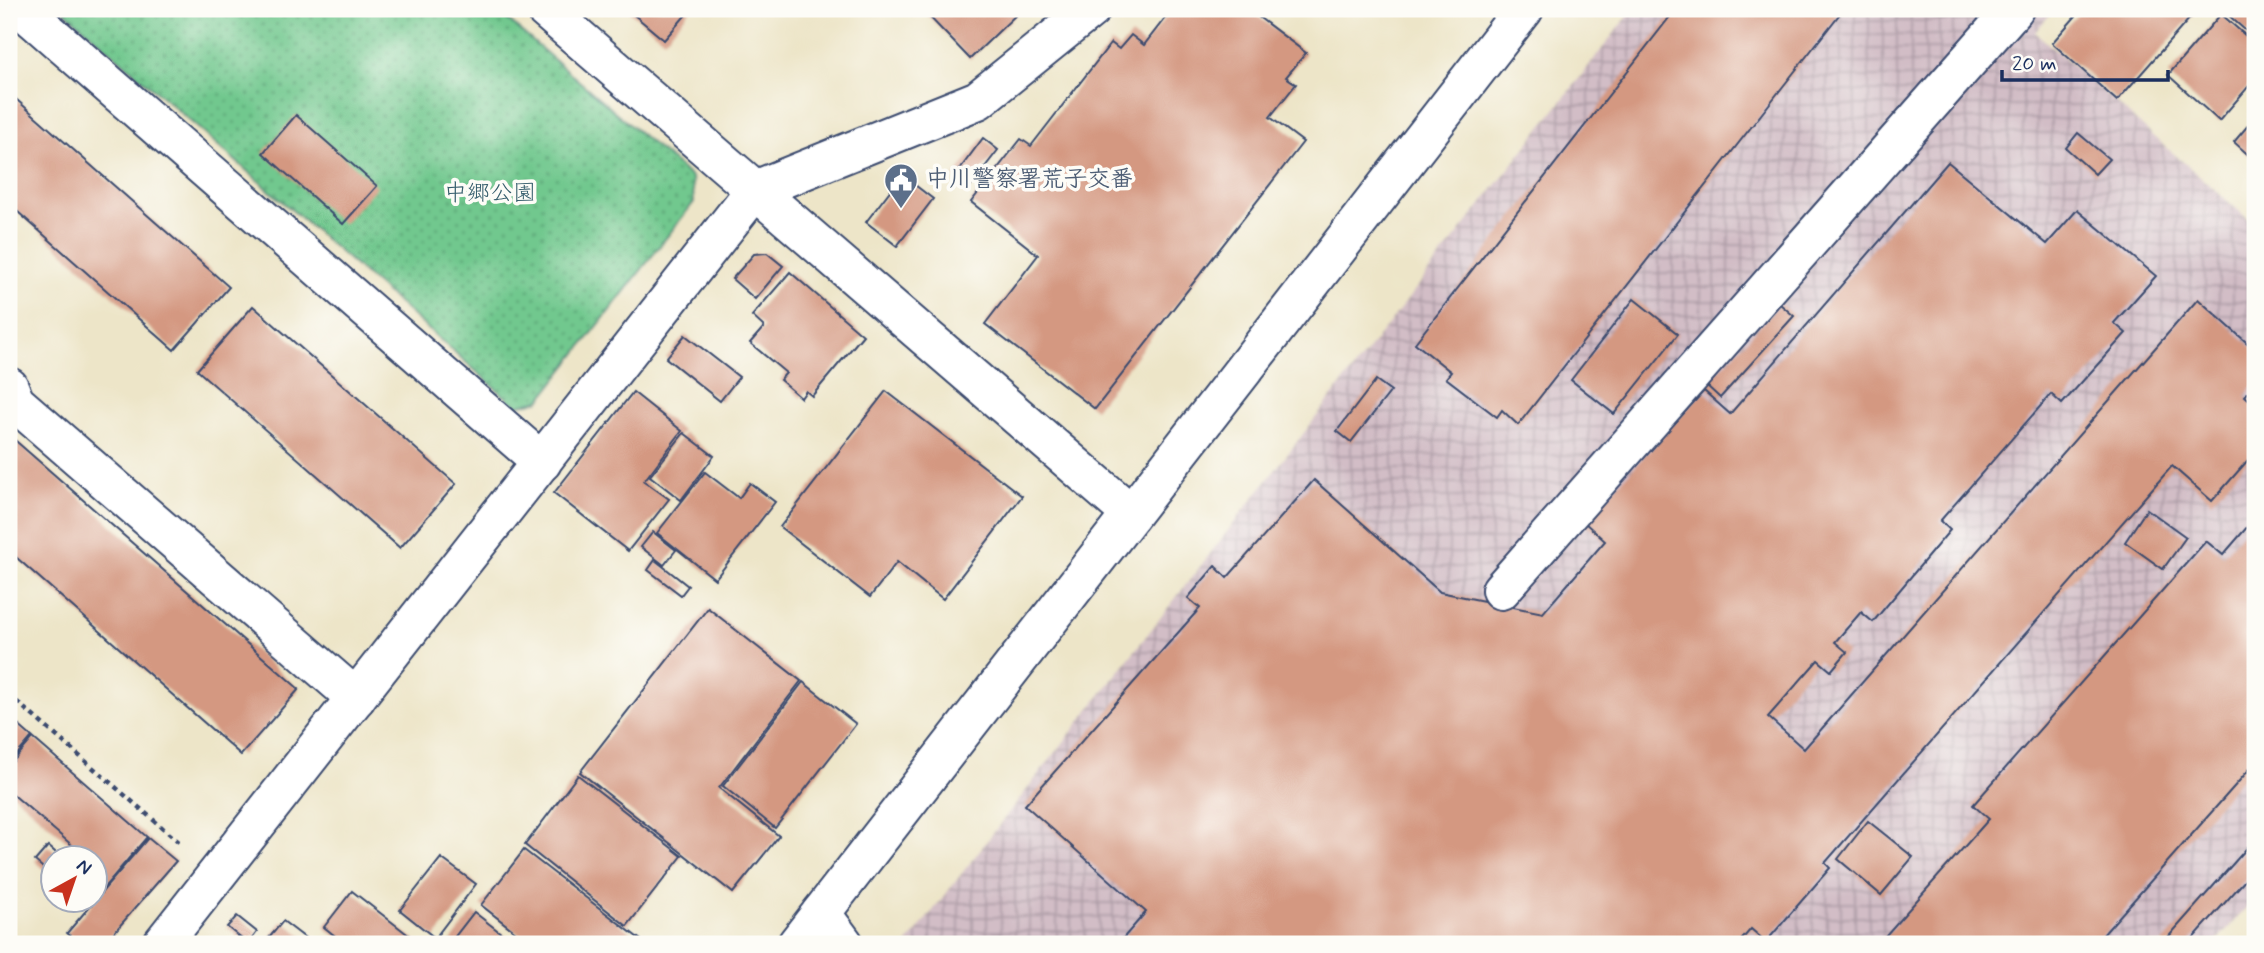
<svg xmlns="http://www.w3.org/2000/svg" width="2264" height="953" viewBox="0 0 2264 953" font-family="Mynerve,'Klee One',sans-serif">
<defs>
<pattern id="industrial-grid" width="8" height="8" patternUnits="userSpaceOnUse" patternTransform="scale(1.75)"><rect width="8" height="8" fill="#d2bdc6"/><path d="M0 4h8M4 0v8" fill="none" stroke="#aa9aa4"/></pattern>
<pattern id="grass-dots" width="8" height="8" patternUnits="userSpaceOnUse" patternTransform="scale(1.75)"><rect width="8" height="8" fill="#71c88e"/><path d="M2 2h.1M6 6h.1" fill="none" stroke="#5ca377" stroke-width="1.8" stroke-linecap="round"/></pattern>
</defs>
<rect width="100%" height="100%" fill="#fdfcf7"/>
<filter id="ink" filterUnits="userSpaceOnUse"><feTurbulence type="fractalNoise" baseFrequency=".0143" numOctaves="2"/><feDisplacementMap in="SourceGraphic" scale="14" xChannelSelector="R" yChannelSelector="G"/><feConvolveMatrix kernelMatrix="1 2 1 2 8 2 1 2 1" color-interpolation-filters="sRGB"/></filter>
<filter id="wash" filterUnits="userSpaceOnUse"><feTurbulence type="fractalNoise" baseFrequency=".00686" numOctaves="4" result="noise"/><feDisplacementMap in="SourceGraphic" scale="28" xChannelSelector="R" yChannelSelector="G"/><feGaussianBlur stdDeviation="1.57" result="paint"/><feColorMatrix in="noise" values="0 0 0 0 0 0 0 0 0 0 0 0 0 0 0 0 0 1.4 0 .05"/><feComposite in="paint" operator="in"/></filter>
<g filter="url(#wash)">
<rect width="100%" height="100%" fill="#ede5c8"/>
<!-- industrial -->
<polygon fill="url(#industrial-grid)" points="1633,9 1902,9 1911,16 1918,9 2055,9 2035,32 2255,225 2255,898 2214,944 907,944"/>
<!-- grass -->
<polygon fill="url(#grass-dots)" stroke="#467c76" stroke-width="2" points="62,9 495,9 692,178 694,202 540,400 516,406"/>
<g id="blocks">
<!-- building -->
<g fill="#d49881">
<polygon points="627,9 691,9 664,40"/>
<polygon points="922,9 1022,9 970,59"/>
<polygon points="1172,9 1248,9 1306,53 1286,77 1296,84 1270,117 1303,142 1095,409 985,324 1038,255 971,202 1021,139 1031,146 1111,43 1119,49 1131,35 1144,45"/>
<polygon points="1676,9 1839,9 1842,11 1518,425 1502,410 1497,417 1446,378 1451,372 1415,343"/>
<polygon points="2082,9 2198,9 2117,101 2052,43"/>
<polygon points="2230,9 2255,9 2255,39 2226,13"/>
<polygon points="2221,14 2255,44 2255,79 2219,121 2168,75"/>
<polygon points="9,93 229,287 174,350 9,204"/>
<polygon points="296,115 377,186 343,224 263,153"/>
<polygon points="2255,117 2255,161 2234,142"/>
<polygon points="2078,133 2109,159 2095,174 2066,148"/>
<polygon points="983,138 998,150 968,189 954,177"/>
<polygon points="1948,162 2047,244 2077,210 2156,276 2114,323 2126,333 2062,404 2051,394 1940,521 1950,530 1873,622 1861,612 1835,642 1847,652 1831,671 1818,660 1768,717 1804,749 2198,299 2255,350 2255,384 2245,396 2255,405 2255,452 2212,501 2172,466 1825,863 1830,868 1766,942 1751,929 1738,944 1118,944 1146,912 1025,805 1200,608 1188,598 1215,566 1227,578 1314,480 1440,592 1543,613 1605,541 1584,522 1704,391 1730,414"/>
<polygon points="902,175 933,199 897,246 866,222"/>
<polygon points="767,253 783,266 755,299 732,279 754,254"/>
<polygon points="790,272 863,335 812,396 806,391 801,398 780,380 786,373 750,343 764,327 752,316"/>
<polygon points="1634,299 1678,334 1614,414 1571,380"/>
<polygon points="1780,304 1794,316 1720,398 1706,385"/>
<polygon points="253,306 456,484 400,548 197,370"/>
<polygon points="685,335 739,377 720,401 666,358"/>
<polygon points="1376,380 1391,391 1351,442 1337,431"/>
<polygon points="886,391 1022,496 943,599 897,562 870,597 780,527"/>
<polygon points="633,392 682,431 644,481 669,499 628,551 554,493"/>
<polygon points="684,433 714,456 681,500 650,476"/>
<polygon points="9,435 299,689 241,755 9,551"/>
<polygon points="705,472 739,498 750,483 775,502 715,579 657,533"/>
<polygon points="2147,509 2186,537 2163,569 2125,542"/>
<polygon points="2255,518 2255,763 2095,944 1878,944 1989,819 1973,805 2206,541 2223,555"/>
<polygon points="653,532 676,550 664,565 641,547"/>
<polygon points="655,560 688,586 681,595 648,570"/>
<polygon points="708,608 801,681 719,788 779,836 733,893 580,772"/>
<polygon points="803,682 856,724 775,828 723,786"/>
<polygon points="9,717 32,737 9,764"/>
<polygon points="33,738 147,837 96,897 94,858 52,858 52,868 49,873 35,861 48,846 62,858 73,846 9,791 9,766"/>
<polygon points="578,775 682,856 627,926 525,845"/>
<polygon points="1868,821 1913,857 1881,895 1838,859"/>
<polygon points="148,838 176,861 104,944 80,944 67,933"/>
<polygon points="2255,839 2255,869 2188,944 2162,944"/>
<polygon points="524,850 646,944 531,944 481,905"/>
<polygon points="441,858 476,884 435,938 400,910"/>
<polygon points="352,891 420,944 345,944 324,927"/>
<polygon points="474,912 515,944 452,944 450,943"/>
<polygon points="237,916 257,932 248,944 227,927"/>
<polygon points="283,921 313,944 264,944"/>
</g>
</g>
</g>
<g filter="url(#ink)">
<use href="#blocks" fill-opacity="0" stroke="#3a4a6e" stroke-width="2"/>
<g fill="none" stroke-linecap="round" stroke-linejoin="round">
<!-- minor casing -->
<g stroke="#3a4a6e" stroke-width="42">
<g id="minor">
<polyline points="22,9 542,462"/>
<polyline points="545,9 1131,514"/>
<polyline points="9,387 15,402 356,698"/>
<polyline points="1501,590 2014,9"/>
<polyline points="821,913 844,944"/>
<polyline points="162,944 755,190 978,100 1091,9"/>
<polyline points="797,944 1524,9"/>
</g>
</g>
<!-- path -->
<polyline stroke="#3a4a6e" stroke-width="4.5" stroke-dasharray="5 5" stroke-linecap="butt" points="9,695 179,842"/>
<!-- minor -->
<use href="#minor" stroke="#fff" stroke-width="38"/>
</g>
</g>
<!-- icons -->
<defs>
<g id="civic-pin" transform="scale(1.75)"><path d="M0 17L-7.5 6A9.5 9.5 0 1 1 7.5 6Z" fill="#5c6f8a" stroke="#fdfcf7"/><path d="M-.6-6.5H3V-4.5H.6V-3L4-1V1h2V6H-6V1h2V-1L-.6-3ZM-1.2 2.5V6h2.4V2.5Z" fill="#fff"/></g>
</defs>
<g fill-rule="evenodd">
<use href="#civic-pin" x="901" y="180"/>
</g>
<g text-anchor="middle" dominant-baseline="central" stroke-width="7" stroke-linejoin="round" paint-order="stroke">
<!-- service labels -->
<g font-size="23" font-weight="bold" fill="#4e5e75" stroke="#fdfcf7" text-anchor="start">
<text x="926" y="180">中川警察署荒子交番</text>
</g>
<!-- park labels -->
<g font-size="23" fill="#355d6c" stroke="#fdfcf7">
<text x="490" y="194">中郷公園</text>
</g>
</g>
<!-- margin -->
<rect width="2264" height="953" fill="none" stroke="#fdfcf7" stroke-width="35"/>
<!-- north arrow -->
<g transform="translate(74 879) rotate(40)"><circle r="33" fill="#fdfcf7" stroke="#a3aaba" stroke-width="2"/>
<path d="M0-5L12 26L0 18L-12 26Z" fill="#c8321e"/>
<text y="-10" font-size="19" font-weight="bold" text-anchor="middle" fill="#1b2f5e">N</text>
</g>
<!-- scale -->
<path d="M2002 70v10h166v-10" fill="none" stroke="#1b2f5e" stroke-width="3.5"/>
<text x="2012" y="70" font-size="21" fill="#1b2f5e" stroke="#fdfcf7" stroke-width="5" paint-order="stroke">20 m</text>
</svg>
